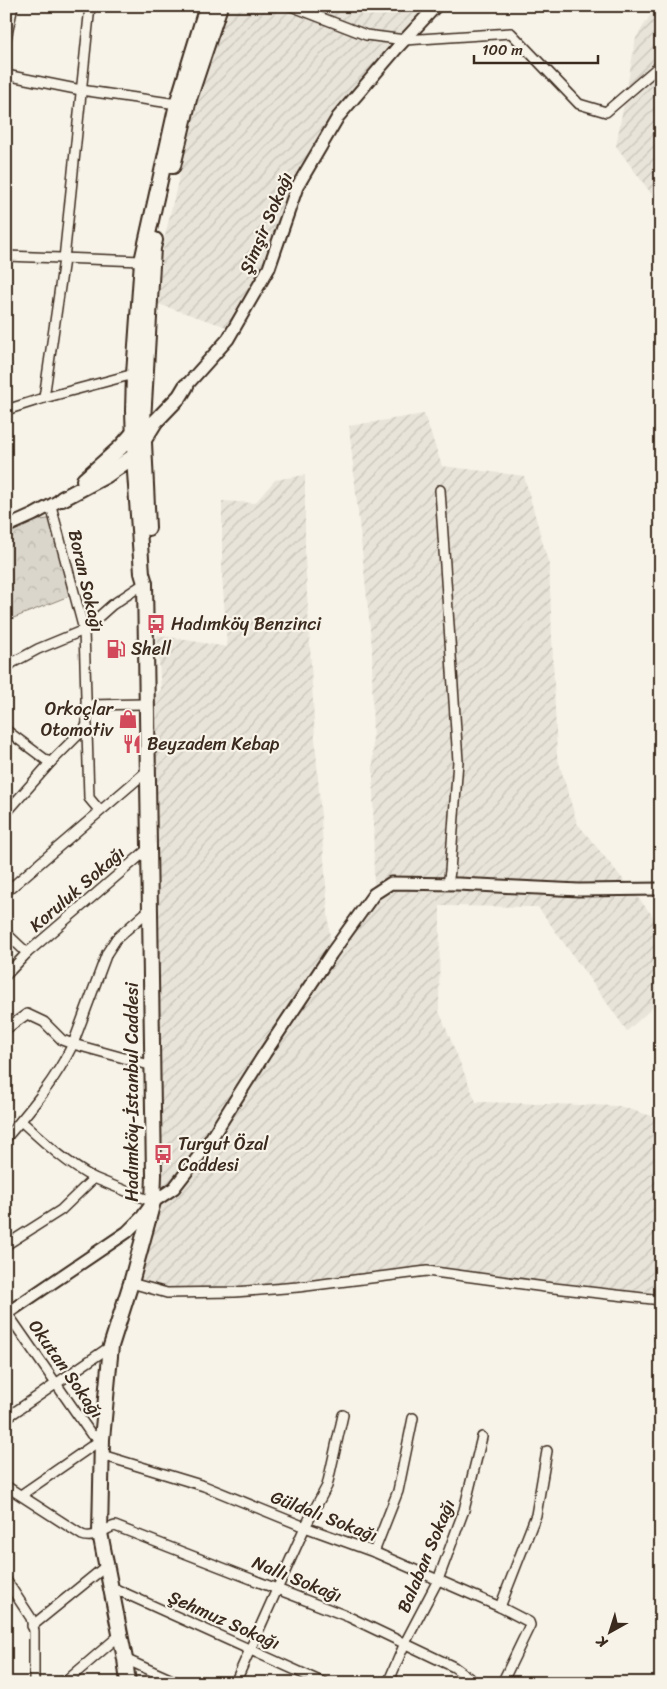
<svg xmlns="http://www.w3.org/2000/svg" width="667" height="1689" viewBox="0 0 667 1689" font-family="Sriracha,sans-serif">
<defs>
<pattern id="industrial-furrows" width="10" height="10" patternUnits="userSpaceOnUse" patternTransform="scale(1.25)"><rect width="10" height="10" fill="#e9e4d9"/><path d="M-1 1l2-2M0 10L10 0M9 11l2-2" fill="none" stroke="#c9c4ba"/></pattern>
<pattern id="park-crowns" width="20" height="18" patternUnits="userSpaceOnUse" patternTransform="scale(1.25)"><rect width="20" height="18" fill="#dbd6cb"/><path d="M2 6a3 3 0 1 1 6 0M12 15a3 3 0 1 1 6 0" fill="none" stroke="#bdb8ae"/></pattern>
</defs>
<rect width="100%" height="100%" fill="#f7f3e8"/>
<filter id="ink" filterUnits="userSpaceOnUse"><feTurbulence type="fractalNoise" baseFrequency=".02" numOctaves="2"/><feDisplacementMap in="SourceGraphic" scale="10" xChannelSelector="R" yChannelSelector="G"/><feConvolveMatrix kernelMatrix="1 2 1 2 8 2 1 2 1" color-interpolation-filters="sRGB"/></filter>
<g filter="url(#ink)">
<!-- industrial -->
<g fill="url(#industrial-furrows)">
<polygon points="227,6 428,6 393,44 333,114 292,185 265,262 227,327 158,304 164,240 196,106"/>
<polygon points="656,6 661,6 661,207 616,146 636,38"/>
<polygon points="424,414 442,466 524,476 549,565 557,756 577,823 661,926 661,1000 627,1031 538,907 440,906 439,1011 476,1102 619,1106 661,1119 661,1300 427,1271 298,1287 167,1293 131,1283 156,1204 152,699 161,690 157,635 227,647 222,574 222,501 255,503 275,480 305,475 305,557 315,738 331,953 374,894 372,647 349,426"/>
</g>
<!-- park -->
<polygon fill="url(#park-crowns)" stroke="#8b8074" points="53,518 69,596 6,621 6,533 29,522"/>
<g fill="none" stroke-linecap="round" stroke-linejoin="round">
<!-- minor casing -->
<g stroke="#3b2a1e" stroke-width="12">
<g id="minor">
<polyline points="291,6 366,35 405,40 511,33 579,104 606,112 657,68 661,63"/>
<polyline points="6,39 13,6"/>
<polyline points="6,75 81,90 177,104"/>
<polyline points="6,256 142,261"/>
<polyline points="44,398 64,259 90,6"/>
<polyline points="6,410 44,398 134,374"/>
<polyline points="440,490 458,761 450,871 448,884"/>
<polyline points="51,506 84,630 89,798 100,811"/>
<polyline points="6,669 12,663 38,649 84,630 112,605 145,583"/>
<polyline points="86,705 145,704"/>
<polyline points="6,730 50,763"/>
<polyline points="6,813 50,763 87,726"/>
<polyline points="6,892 147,771"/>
<polyline points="6,933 27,953"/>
<polyline points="6,975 27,953 148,849"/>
<polyline points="6,1029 27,1014 44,1022 62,1040 73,1044 107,953 116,939 149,910"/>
<path d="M 21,1121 C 44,1142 66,1163 94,1178"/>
<path d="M 6,1138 C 32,1108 56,1079 73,1044 L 153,1066"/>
<polyline points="6,1245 61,1210 94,1178 153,1202"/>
<polyline points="131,1283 167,1293 235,1292 298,1287 427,1271 545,1287 661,1300"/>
<polyline points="7,1313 91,1434 102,1439"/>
<polyline points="6,1418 111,1346"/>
<polyline points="102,1455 204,1486 305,1527 374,1552 500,1607 529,1622 530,1625 502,1683"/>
<path d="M 6,1486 L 82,1535 C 95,1540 103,1529 115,1526 L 349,1617 L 454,1667 L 476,1683"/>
<polyline points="21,1495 102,1439"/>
<polyline points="374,1552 398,1491 413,1418"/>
<polyline points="6,1580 31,1618 34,1631 34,1683"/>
<polyline points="111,1587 324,1683"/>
<polyline points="500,1607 536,1515 547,1451"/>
<polyline points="32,1626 106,1566"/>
<polyline points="125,1659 179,1683"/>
<polyline points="64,1683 120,1635"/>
<polyline points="235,1683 305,1527 327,1486 343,1415"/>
<polyline points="388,1683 405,1643 438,1580 464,1510 482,1437"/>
</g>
</g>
<!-- tertiary casing -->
<g stroke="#3b2a1e" stroke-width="15">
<g id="tertiary">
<polyline points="186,386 228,339 269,268 297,187 338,117 397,48 436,6"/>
<polyline points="6,527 33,515 62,499"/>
<polyline points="6,1314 127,1232 142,1217 153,1202 174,1188 205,1148 265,1053 331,954 374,894 391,883 458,884 579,890 661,889"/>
</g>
</g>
<!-- primary casing -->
<g stroke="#3b2a1e" stroke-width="18">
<g id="primary">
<polyline points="173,166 189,99 220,6"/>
<polyline points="84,480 121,447 135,431"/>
<polyline points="62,499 107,475 134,456 155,422 180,396 186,386"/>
<polyline points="148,528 143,421 153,248 155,240"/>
<polyline points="128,1683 125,1659 100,1533 102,1439 111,1346 131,1283 153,1202 154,1175 145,583 142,573 135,472 133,411 134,374 142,261 177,104 207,6"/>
</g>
</g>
<!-- minor -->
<use href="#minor" stroke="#f7f3e8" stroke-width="9"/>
<!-- tertiary -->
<use href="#tertiary" stroke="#f7f3e8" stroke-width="11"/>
<!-- primary -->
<use href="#primary" stroke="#f7f3e8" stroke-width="14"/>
</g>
</g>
<!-- icons -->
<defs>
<g id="bus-bare" transform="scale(1.5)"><path d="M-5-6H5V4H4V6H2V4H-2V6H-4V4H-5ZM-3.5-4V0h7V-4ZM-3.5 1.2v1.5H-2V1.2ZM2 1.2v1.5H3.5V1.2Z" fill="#d1495b" stroke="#f7f3e8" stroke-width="2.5" paint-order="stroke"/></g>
<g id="fuel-bare" transform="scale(1.5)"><path d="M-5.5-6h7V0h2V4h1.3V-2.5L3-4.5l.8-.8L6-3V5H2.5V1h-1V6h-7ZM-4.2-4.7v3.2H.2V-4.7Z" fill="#d1495b" stroke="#f7f3e8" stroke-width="2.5" paint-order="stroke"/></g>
<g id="shop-bare" transform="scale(1.5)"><path d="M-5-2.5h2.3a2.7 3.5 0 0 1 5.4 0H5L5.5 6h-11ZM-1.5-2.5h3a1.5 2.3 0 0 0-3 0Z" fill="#d1495b" stroke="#f7f3e8" stroke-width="2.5" paint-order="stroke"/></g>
<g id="restaurant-bare" transform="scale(1.5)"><path d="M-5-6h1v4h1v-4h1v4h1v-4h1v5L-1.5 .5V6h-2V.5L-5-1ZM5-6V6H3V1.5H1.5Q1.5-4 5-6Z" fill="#d1495b" stroke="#f7f3e8" stroke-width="2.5" paint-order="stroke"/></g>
</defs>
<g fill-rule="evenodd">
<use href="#bus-bare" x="156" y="624"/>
<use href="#fuel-bare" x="116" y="649"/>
<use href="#shop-bare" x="128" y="719"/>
<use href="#restaurant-bare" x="132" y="744"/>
<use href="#bus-bare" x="163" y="1154"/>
</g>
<g text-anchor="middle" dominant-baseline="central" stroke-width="4.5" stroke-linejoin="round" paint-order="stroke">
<!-- street labels -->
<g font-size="18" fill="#3b2a1e" stroke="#f7f3e8">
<text transform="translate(266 223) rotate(-67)">Şimşir Sokağı</text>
<text transform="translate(86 581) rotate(77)">Boran Sokağı</text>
<text transform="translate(77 889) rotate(-41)">Koruluk Sokağı</text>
<text transform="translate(132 1092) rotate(-90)">Hadımköy-İstanbul Caddesi</text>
<text transform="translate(66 1369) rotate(55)">Okutan Sokağı</text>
<text transform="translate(324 1516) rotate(21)">Güldalı Sokağı</text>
<text transform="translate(426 1556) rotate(-67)">Balaban Sokağı</text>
<text transform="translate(297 1579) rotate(22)">Nallı Sokağı</text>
<text transform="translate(224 1620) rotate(24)">Şehmuz Sokağı</text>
</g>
<!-- poi labels -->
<g font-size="18" fill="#3b2a1e" stroke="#f7f3e8" text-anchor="start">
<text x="171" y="624">Hadımköy Benzinci</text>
<text x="131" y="649">Shell</text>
<text x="113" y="709" text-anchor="end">Orkoçlar<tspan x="113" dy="21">Otomotiv</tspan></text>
<text x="147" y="744">Beyzadem Kebap</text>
<text x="178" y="1144">Turgut Özal<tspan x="178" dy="21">Caddesi</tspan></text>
</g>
</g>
<!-- margin -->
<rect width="667" height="1689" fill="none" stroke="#f7f3e8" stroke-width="25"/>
<rect x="12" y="12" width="642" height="1664" fill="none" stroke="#3b2a1e" stroke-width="2" filter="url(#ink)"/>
<!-- north arrow -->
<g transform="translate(610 1632) rotate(219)" stroke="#f7f3e8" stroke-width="4" paint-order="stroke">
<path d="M0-4L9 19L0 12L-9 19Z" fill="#3b2a1e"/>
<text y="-8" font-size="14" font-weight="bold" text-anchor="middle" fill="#3b2a1e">K</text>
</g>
<!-- scale -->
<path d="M474 55v8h124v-8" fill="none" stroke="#3b2a1e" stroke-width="2.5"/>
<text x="482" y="55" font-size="15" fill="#3b2a1e" stroke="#f7f3e8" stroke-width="4" paint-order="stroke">100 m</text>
</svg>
